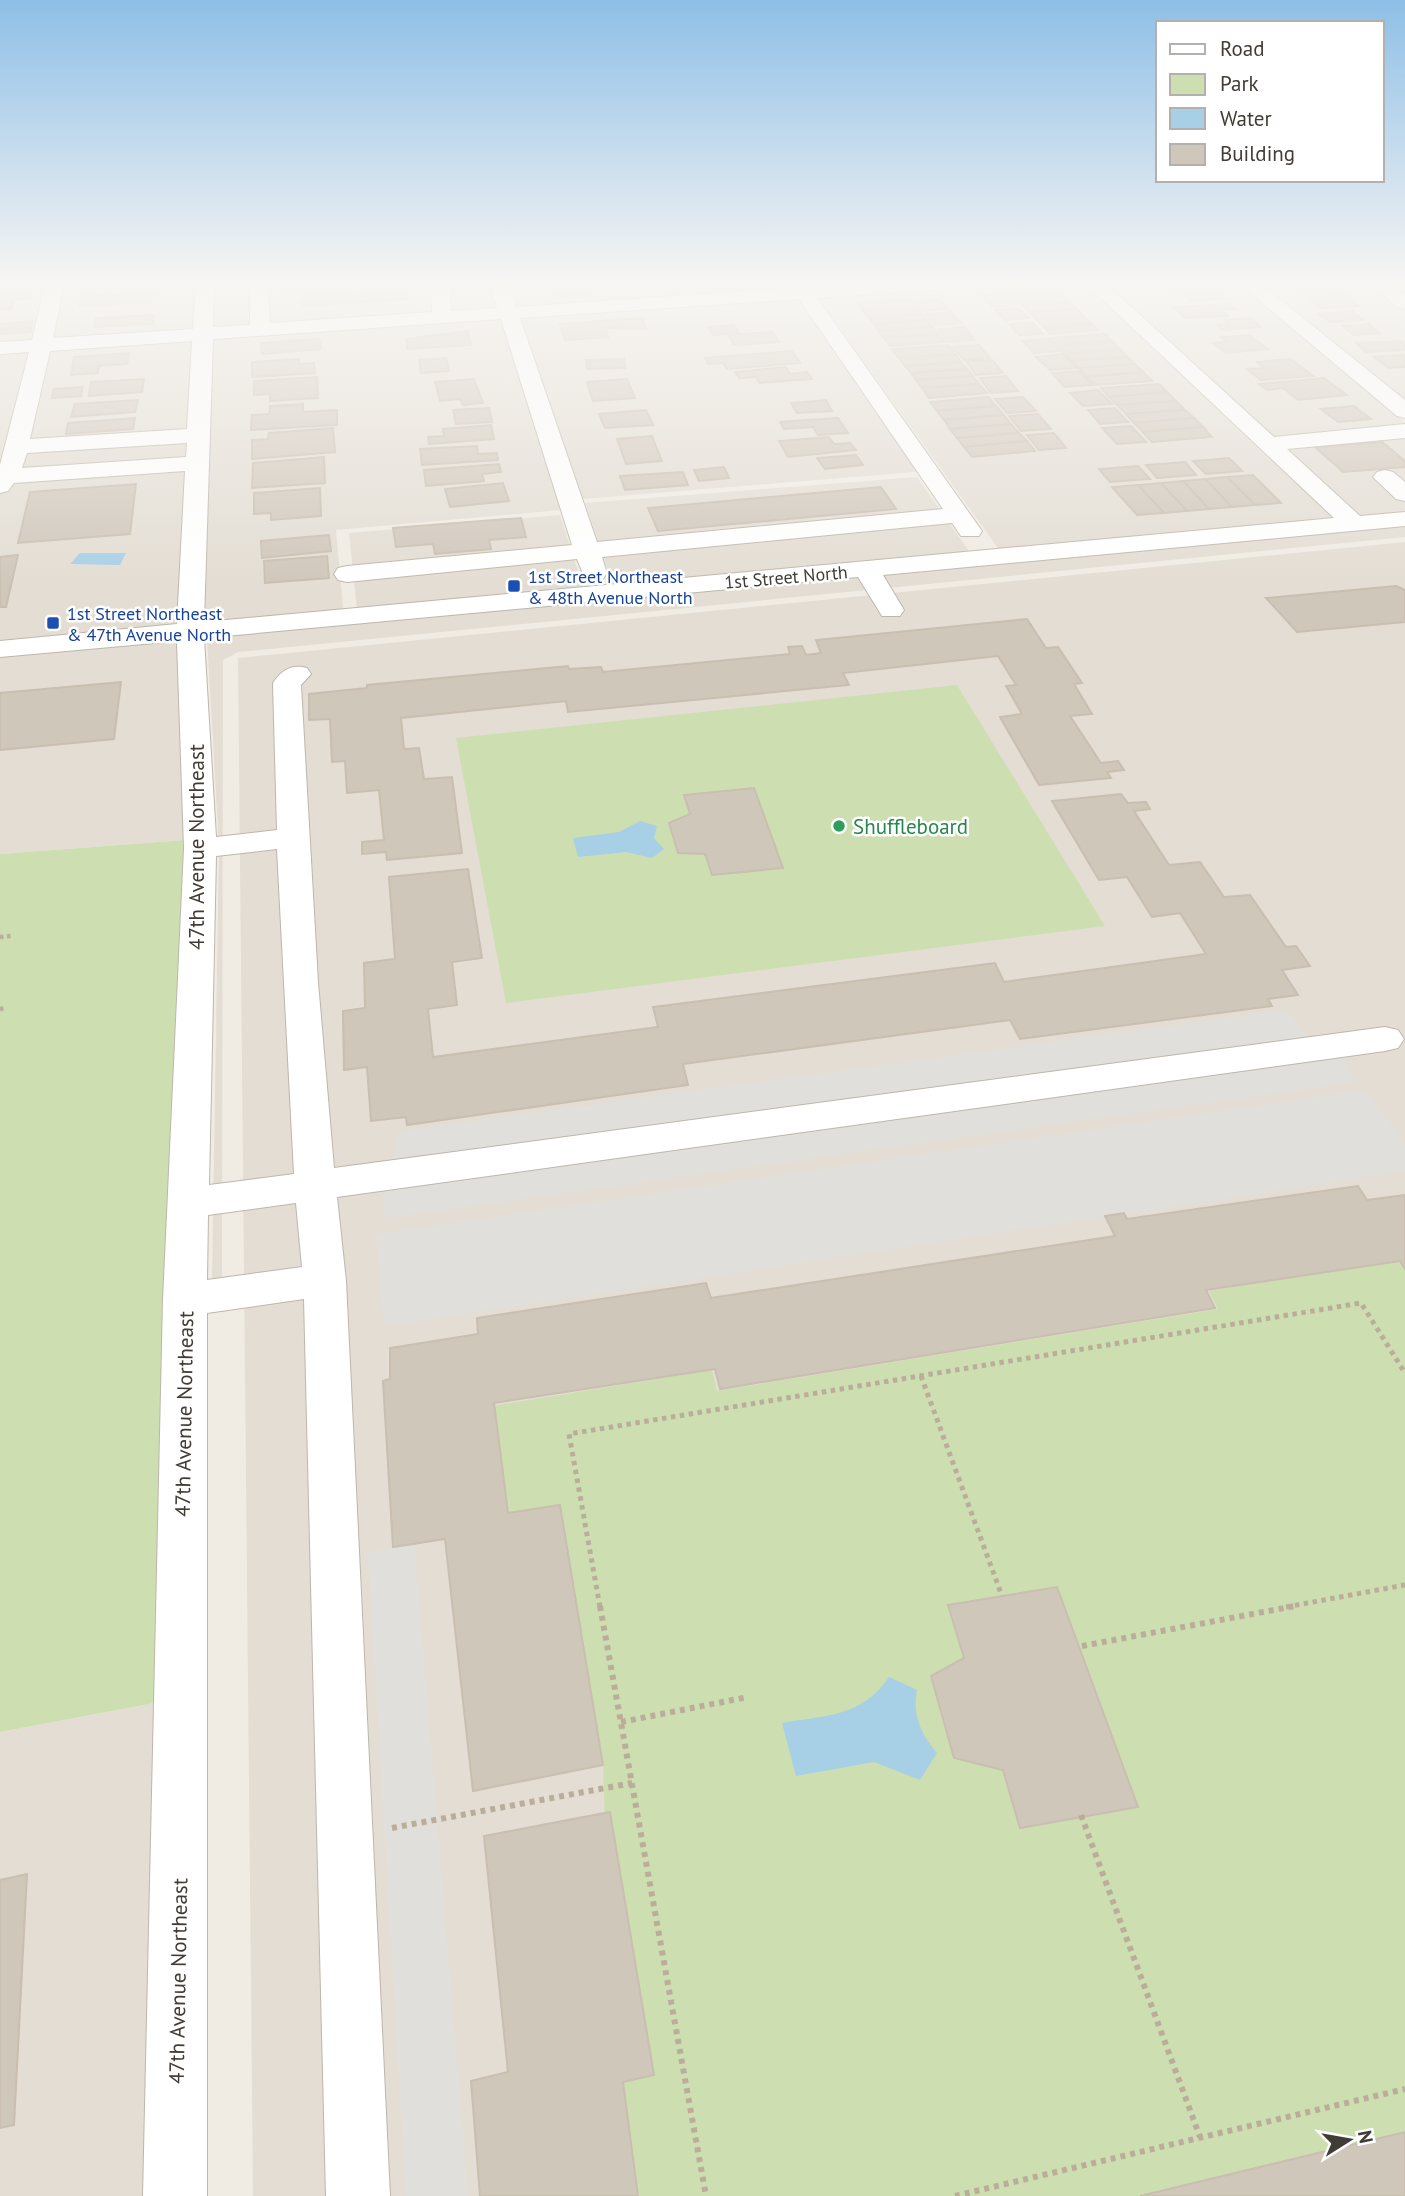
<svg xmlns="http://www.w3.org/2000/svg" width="1405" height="2196" viewBox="0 0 1405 2196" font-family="'PT Sans',sans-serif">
<rect width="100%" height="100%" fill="#f0ece4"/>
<!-- residential -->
<g fill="#e3ddd3">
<polygon points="0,281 796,281 927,471 570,500 572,509 336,530 344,618 190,633 199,839 0,854"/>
<polygon points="1024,281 1081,281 1336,520 1000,551 817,296"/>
<polygon points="1104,281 1234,281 1405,422 1405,426 1274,438"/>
<polygon points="1257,281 1363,281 1405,311 1405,400"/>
<polygon points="1405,436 1405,513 1363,517 1285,447"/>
<polygon points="917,477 971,554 614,587 585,503"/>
<polygon points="560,515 584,590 357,610 349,533"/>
<polygon points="1405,525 1405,537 238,652 223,660 222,1277 212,1279 219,846 207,638"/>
<polygon points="1405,542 1405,2196 253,2196 238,658"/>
<polygon points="181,1698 178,2196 0,2196 0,1732"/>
</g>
<!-- green -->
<g fill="#cddfb1">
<polygon points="957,685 1105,926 506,1003 456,738"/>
<polygon points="199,839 181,1698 0,1732 0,854"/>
<polygon points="1401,1260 1405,1266 1405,2133 1137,2196 632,2196 614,2079 603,1764 559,1505 508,1514 492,1406 712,1370 717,1391 1218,1309 1209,1291"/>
</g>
<!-- parking -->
<g fill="#e1dfdc">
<polygon points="1287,1010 1303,1033 1340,1058 1356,1082 385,1218 383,1193 399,1131"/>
<polygon points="1366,1090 1405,1145 1405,1171 384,1326 376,1234"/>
<polygon points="414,1544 468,2196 406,2196 368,1552"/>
</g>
<!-- water -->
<g fill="#a7cfe6">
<polygon points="80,553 126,553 120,565 70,564"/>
<polygon points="640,821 657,826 654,838 664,849 652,858 626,852 578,857 573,838 619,832"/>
<path d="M 889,1677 L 917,1690 C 912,1715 921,1734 937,1753 L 920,1780 L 874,1762 L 796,1776 L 782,1723 C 827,1715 862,1717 889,1677 Z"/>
</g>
<!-- building -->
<g fill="#d0c7bb" stroke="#c9beaf" stroke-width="2">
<polygon points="0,281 27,281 27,284 12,285 11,290 0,291"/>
<polygon points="110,281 153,281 153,286 109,290"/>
<polygon points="284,281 325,281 326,291 348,289 349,297 362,296 361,288 381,287 380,281 422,281 423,284 406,285 408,299 302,306 302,292 284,293"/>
<polygon points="675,281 751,281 751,282 678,287"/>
<polygon points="1192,282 1204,282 1213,290 1175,292 1166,284"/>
<polygon points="1319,284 1330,291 1300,294 1290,287"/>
<polygon points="586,285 590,296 557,298 553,287"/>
<polygon points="1055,288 1064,297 1017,300 1009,292"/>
<polygon points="31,290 30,299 13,300 11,309 0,310 0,292"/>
<polygon points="1215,291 1224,299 1192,301 1183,293"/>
<polygon points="154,292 151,302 79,306 82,296"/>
<polygon points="1006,294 1017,305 992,307 981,295"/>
<polygon points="1345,295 1359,306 1321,308 1308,297"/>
<polygon points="1064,297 1070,303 1023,306 1017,300"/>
<polygon points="910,299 916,307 863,311 857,302"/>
<polygon points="940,299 948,309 923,311 915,301"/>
<polygon points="1070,303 1077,309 1030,313 1023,306"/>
<polygon points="1230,304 1236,309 1222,310 1228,316 1185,318 1173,307"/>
<polygon points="916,307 922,314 869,318 863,311"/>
<polygon points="1018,308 1029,318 1005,320 995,310"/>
<polygon points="1077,309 1083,316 1036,319 1030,313"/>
<polygon points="1352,311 1363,320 1330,322 1319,314"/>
<polygon points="951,312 961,323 935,325 926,314"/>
<polygon points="922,314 927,320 874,324 869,318"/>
<polygon points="154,315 153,324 94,327 96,318"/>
<polygon points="1083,316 1092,324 1044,327 1036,319"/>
<polygon points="642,318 646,329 605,328 608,337 565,340 560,324"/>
<polygon points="1250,318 1260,327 1222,330 1217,325 1230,324 1225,320"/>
<polygon points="927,320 933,327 879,331 874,324"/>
<polygon points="32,321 31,332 0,334 0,324"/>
<polygon points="1032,322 1043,334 1019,335 1009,324"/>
<polygon points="1092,324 1098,330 1050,334 1044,327"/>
<polygon points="1369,324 1380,333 1354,335 1343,326"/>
<polygon points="733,325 739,333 713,335 708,327"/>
<polygon points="933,327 938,334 884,338 879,331"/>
<polygon points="964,327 975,340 948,342 938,329"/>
<polygon points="468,331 471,345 407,349 406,339"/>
<polygon points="773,332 779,342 734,345 728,335"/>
<polygon points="938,334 945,342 890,346 884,338"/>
<polygon points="1105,334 1112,341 1058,345 1050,338"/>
<polygon points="1249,335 1268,349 1226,353 1213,343 1227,342 1221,337"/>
<polygon points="319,339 321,349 262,354 261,343"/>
<polygon points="1049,339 1060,351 1034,353 1023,341"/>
<polygon points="1112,341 1120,349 1065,354 1058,345"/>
<polygon points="1403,341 1405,350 1365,352 1356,343"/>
<polygon points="948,345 955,354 899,358 892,349"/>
<polygon points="979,345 990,358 964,360 952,347"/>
<polygon points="1120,349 1127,357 1072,361 1065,354"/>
<polygon points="792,351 800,363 727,369 723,363 708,364 705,358"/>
<polygon points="129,353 127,364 99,366 98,373 71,375 74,357"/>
<polygon points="955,354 961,362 905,366 899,358"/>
<polygon points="1063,354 1077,368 1050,370 1036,357"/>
<polygon points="1405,355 1405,367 1388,368 1374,357"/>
<polygon points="1127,357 1135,364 1079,368 1072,361"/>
<polygon points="446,358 449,371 421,373 419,360"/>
<polygon points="299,359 299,364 314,363 315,373 252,377 252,362"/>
<polygon points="624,359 625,368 587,369 586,360"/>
<polygon points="1291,359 1313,376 1261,380 1247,369 1264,368 1257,362"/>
<polygon points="992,360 1003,373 976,375 966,361"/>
<polygon points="961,362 967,369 911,373 905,366"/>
<polygon points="1135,364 1143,372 1087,377 1079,368"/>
<polygon points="786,367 790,374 807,372 812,379 760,383 756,377 739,378 735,372"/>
<polygon points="967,369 973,376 916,380 911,373"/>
<polygon points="1079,371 1092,385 1065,387 1052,373"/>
<polygon points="1143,372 1152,381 1095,385 1087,377"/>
<polygon points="973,376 979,384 922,388 916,380"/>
<polygon points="1006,376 1018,391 991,393 980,378"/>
<polygon points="317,377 318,398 270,401 270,394 254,395 254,381"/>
<polygon points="1324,378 1347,395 1298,400 1283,388 1267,390 1259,384"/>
<polygon points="144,379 142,392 89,396 91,382"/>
<polygon points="474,379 483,403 463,405 460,399 440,401 435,382"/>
<polygon points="627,379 635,398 593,401 587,382"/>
<polygon points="979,384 987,393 929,398 922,388"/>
<polygon points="1159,384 1167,392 1109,397 1101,388"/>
<polygon points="83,387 81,396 52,398 54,389"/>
<polygon points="1098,390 1112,404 1083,406 1070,393"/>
<polygon points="1167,392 1176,401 1117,405 1109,397"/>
<polygon points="988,397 996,406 937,411 930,402"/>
<polygon points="1023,397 1036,411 1007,413 995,399"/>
<polygon points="138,400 135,412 71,417 75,404"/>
<polygon points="826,400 832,411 797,413 791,403"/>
<polygon points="1176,401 1185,410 1126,414 1117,405"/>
<polygon points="303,404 303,412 337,410 337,425 251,430 252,415 269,414 270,406"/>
<polygon points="996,406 1004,415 944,420 937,411"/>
<polygon points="1354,406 1371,419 1338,422 1321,409"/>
<polygon points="489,408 492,422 456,424 453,410"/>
<polygon points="1115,408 1128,422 1100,424 1088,410"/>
<polygon points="646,410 653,425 605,428 599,414"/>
<polygon points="1185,410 1194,418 1134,423 1126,414"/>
<polygon points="1038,414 1051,429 1021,431 1009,416"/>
<polygon points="1004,415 1011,424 950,429 944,420"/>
<polygon points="135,418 133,429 66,434 68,423"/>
<polygon points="838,418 848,433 818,435 813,427 784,429 780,422"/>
<polygon points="1194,418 1203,427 1143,432 1134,423"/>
<polygon points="1011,424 1019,433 957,438 950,429"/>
<polygon points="491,425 494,439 429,444 428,437 444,436 443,429"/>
<polygon points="1131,426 1146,442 1117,444 1102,428"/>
<polygon points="1203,427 1212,437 1152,442 1143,432"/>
<polygon points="333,428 335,452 252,459 252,440 268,439 269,433"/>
<polygon points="1019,433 1027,441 964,447 957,438"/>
<polygon points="1054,433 1066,448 1039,450 1027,435"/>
<polygon points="652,436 662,461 626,464 617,439"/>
<polygon points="829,437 834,444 850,443 856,450 788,457 779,441"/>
<polygon points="1027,441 1035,451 972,457 964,447"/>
<polygon points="1382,442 1405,461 1405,467 1343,472 1315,447"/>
<polygon points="477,446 478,454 497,453 498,460 422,465 420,449"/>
<polygon points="856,455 863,465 825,469 817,458"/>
<polygon points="324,457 325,483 252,488 253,463"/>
<polygon points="1229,458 1242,471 1206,474 1193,461"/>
<polygon points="1185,462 1196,475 1157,478 1146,465"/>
<polygon points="499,464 501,472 482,474 484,481 426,486 424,470"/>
<polygon points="1138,466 1150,479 1110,482 1099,469"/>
<polygon points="724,467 729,478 699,481 694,470"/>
<polygon points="683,472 688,485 625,490 620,476"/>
<polygon points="1253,475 1281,503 1255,505 1227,477"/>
<polygon points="1227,477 1255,505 1232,507 1205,479"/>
<polygon points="1205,479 1232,507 1209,509 1183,481"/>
<polygon points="1183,481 1209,509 1187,511 1161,483"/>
<polygon points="503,483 509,501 450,507 445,489"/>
<polygon points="1161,483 1187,511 1164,513 1138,485"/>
<polygon points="136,484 130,534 18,543 30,492"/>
<polygon points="1138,485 1164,513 1137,515 1112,487"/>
<polygon points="881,487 896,509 658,531 648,508"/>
<polygon points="320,488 321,516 271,520 271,513 254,514 254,493"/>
<polygon points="521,518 526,537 489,540 491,549 435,554 433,544 396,547 393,528"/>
<polygon points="329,535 331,551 262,558 261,541"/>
<polygon points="18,555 6,607 0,607 0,557"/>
<polygon points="327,556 329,578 265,583 264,561"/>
<polygon points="1396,586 1405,590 1405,622 1297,632 1266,598"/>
<polygon points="1027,619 1046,648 1058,647 1082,683 1074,684 1092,714 1070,716 1101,763 1118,761 1124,770 1107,772 1111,778 1039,785 1000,717 1022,714 1006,686 1016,685 998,656 843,673 849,685 568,712 566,701 401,718 404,749 419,748 424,779 452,777 462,853 387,860 386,852 362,854 362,842 384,840 379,790 347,793 345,761 332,762 330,719 309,720 309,694 367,688 367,685 568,666 569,669 601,667 603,672 790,654 788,647 802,646 806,655 821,653 816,640"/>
<polygon points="121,682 114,739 0,750 0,693"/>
<polygon points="754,788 783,868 712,875 705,854 678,853 669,823 690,814 684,795"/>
<polygon points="1121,794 1128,803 1146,802 1150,809 1134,811 1169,865 1200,862 1224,897 1250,895 1286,947 1296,946 1310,966 1282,970 1298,995 1268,999 1272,1006 1020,1039 1010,1020 683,1064 688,1085 407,1125 406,1117 371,1121 367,1067 344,1070 343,1011 365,1008 364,963 395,959 389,877 468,869 482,958 452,962 457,1005 428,1009 433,1057 658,1027 653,1007 995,963 1004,982 1206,954 1180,913 1152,917 1127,877 1099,880 1052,801"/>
<polygon points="1358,1186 1367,1200 1405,1195 1405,1269 1400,1261 1206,1290 1215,1308 720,1389 715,1369 494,1403 508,1513 560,1505 603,1765 473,1791 445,1539 393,1547 383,1381 390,1379 390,1348 478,1334 477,1318 706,1283 711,1298 1115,1236 1105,1216 1124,1213 1127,1219"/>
<polygon points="1057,1587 1138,1807 1020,1828 1003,1770 954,1758 931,1676 964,1658 948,1605"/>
<polygon points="610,1812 654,2075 623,2082 638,2196 480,2196 471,2081 508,2072 484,1836"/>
<polygon points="27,1874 14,2125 0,2128 0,1880"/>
<polygon points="1405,2132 1405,2196 1140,2196"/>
</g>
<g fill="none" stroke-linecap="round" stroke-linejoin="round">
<!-- minor casing -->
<g stroke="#bdb6ab" stroke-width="2">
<g id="minor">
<path d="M 46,281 L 65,281 L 53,338 L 193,329 L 196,281 L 214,281 L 213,327 L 250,325 L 250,281 L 268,281 L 270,323 L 432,312 L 431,281 L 450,281 L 451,311 L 497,308 L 489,281 L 508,281 L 516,307 L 791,288 L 787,281 L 806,281 L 809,287 L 889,281 L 983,281 L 974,287 L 817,298 L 982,531 L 979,536 L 961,536 L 952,523 L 602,557 L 607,573 L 603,579 L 585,579 L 577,559 L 347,582 L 338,580 L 334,574 L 338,568 L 347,566 L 572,545 L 501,319 L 213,339 L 204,622 L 1334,518 L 1083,281 L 1103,281 L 1274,437 L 1405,424 L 1405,438 L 1287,449 L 1360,516 L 1405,512 L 1405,526 L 883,575 L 904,610 L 900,616 L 882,616 L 858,577 L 204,638 L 216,837 L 277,830 L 273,683 C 282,670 291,664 307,668 L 311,674 L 301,685 L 318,982 L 334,1168 L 1385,1027 L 1398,1030 L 1404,1039 L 1398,1048 L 1385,1051 L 337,1197 L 346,1281 L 390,2196 L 326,2196 L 304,1299 L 207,1313 L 207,2196 L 143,2196 L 163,1300 L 184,848 L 177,641 L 0,657 L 0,641 L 177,624 L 185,471 L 14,483 L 8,491 L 0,493 L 0,465 L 29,352 L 0,354 L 0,342 L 32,340 ZM 799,299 L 943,509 L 597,542 L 520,318 ZM 192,341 L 187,429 L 30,439 L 50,351 ZM 187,443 L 186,457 L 22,468 L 27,453 ZM 277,849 L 294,1174 L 209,1185 L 216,856 ZM 296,1203 L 302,1267 L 207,1280 L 208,1215 Z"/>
<polygon points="1236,281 1257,281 1405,400 1405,418 1397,416"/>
<polygon points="1366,281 1387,281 1405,294 1405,309 1398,307"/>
<polygon points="1385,470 1393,472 1405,482 1405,501 1396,499 1373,477 1377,472"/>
</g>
</g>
<!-- path-far2 -->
<g stroke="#baae9b" stroke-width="4.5" stroke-dasharray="3.5 3.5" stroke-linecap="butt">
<polyline points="0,937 11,936"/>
<polyline points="0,1009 7,1008"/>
</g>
<!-- path-far1 -->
<g stroke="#baae9b" stroke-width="5" stroke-dasharray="4.5 4.5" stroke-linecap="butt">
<polyline points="921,1376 1002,1596"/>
<polyline points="600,1607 569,1434 1361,1303 1405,1373"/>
<polyline points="1286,1607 1405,1585"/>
</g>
<!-- path -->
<g stroke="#baae9b" stroke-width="6" stroke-dasharray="5 5" stroke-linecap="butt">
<polyline points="600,1606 706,2196"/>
<polyline points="1082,1646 1295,1606"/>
<polyline points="621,1722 748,1697"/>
<polyline points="1081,1815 1200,2137"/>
<polyline points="392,1828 632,1783"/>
<polyline points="955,2196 1405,2089"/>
</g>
<!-- minor -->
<use href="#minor" fill="#fff" fill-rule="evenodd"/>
</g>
<!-- sky -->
<linearGradient id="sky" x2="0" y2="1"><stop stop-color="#8ebfe7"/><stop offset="0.48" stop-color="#f8f6f3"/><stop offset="1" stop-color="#f8f6f3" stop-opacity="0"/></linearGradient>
<rect width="1405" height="589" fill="url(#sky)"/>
<!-- markers -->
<g fill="#1a4fb4" stroke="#fff" stroke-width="2.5">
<rect x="507" y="579" width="14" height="14" rx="3.5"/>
<rect x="46" y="616" width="14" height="14" rx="3.5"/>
</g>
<circle fill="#2e9e5b" stroke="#fff" stroke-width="2.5" cx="839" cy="826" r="7"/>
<g text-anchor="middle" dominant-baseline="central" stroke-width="5" stroke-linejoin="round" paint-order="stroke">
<!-- far-transit labels -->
<g font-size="18" fill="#164399" stroke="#fff" text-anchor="start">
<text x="528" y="576">1st Street Northeast<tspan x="528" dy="21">&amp; 48th Avenue North</tspan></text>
<text x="67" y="613">1st Street Northeast<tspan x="67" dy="21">&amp; 47th Avenue North</tspan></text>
</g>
<!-- far-street labels -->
<g font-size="18" fill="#413c35" stroke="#fff">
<text transform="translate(786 577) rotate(-5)">1st Street North</text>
</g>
<!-- leisure labels -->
<g font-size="21" fill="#27864d" stroke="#fff" text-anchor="start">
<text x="853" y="826">Shuffleboard</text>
</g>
<!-- street labels -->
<g font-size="21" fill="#413c35" stroke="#fff">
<text transform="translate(196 847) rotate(-90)">47th Avenue Northeast</text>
<text transform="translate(184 1414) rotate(-89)">47th Avenue Northeast</text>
<text transform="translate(178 1981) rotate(-89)">47th Avenue Northeast</text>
</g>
</g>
<!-- legend -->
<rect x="1156" y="21" width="228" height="161" fill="#ffffff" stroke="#b3b1ae" stroke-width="2"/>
<rect x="1170" y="44" width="35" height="10" fill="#ffffff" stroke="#b3b1ae" stroke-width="2"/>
<text x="1220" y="56" font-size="21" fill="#413c35">Road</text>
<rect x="1170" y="74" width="35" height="21" fill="#cddfb1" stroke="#b3b1ae" stroke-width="2"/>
<text x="1220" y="91" font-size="21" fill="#413c35">Park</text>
<rect x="1170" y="108" width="35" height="21" fill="#a7cfe6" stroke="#b3b1ae" stroke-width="2"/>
<text x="1220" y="126" font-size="21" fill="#413c35">Water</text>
<rect x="1170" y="144" width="35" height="21" fill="#d0c7bb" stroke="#b3b1ae" stroke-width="2"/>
<text x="1220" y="161" font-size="21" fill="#413c35">Building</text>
<!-- north arrow -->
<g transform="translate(1349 2140) rotate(79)" stroke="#ffffff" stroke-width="5" paint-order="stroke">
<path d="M0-5L12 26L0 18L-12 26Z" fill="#413c35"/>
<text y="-10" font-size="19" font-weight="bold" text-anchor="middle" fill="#413c35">N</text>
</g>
</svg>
